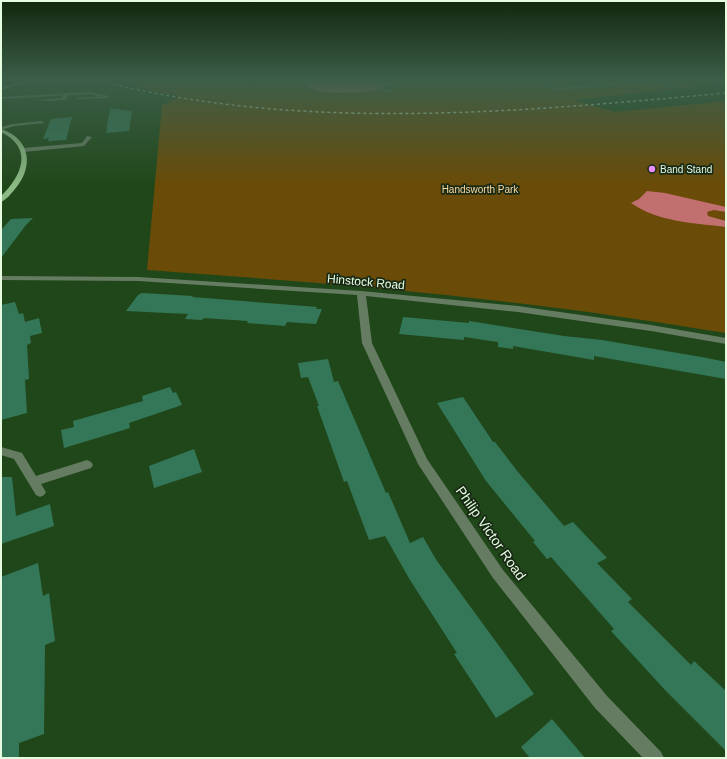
<svg xmlns="http://www.w3.org/2000/svg" width="727" height="759" viewBox="0 0 727 759" font-family="Arial,sans-serif">
<rect width="100%" height="100%" fill="#204719"/>
<!-- green -->
<path fill="#6a4b07" d="M 112,80 L 726,80 L 726,84 L 573,100 L 615,112 L 726,101 L 726,333 C 656,322 587,311 517,303 C 394,288 270,279 147,270 L 162,105 L 181,96 L 160,93 Z"/>
<!-- water -->
<g fill="#c26f6f">
<path d="M 303,80 L 395,80 C 389,89 385,85 376,88 L 378,90 C 361,92 310,99 303,80 Z"/>
<path d="M 647,191 L 665,193 L 726,207 L 726,212 L 714,210 L 707,212 L 708,216 L 726,221 L 726,227 C 694,223 658,222 631,203 L 639,199 Z"/>
</g>
<!-- building -->
<g fill="#347758">
<polygon points="110,108 132,111 129,131 106,133"/>
<polygon points="72,117 66,140 48,141 49,138 43,139 51,119"/>
<polygon points="33,218 26,225 1,258 1,230 11,219"/>
<polygon points="142,293 193,296 192,297 317,307 316,309 322,309 316,324 287,322 285,326 247,323 248,321 204,318 202,320 185,319 188,314 126,311 138,295"/>
<polygon points="15,302 19,314 23,313 25,322 39,318 42,333 30,336 31,343 27,345 29,379 25,380 27,413 1,420 1,305"/>
<polygon points="403,317 469,323 469,321 564,336 602,340 707,358 726,362 726,379 594,356 594,360 513,346 513,349 498,347 498,342 464,337 464,340 399,334"/>
<polygon points="328,359 334,382 338,381 386,493 388,492 410,543 423,537 437,561 534,694 496,718 454,654 457,653 410,580 385,536 369,540 347,481 344,482 317,406 319,406 308,377 301,378 298,363"/>
<polygon points="170,387 173,393 176,392 182,405 129,423 130,428 64,448 61,430 74,427 73,421 143,401 142,396"/>
<polygon points="463,397 493,442 495,442 518,472 564,526 573,522 607,558 597,563 632,599 628,602 691,665 694,661 726,691 726,751 665,690 611,631 614,629 551,557 547,559 533,542 535,541 486,481 437,403"/>
<polygon points="194,449 202,472 154,488 149,466"/>
<polygon points="1,477 12,477 16,516 50,504 54,526 1,544"/>
<polygon points="38,563 43,596 49,593 55,641 45,645 44,734 19,743 19,758 1,758 1,577"/>
<polygon points="552,719 585,758 530,758 521,747"/>
</g>
<g fill="none" stroke-linecap="round" stroke-linejoin="round">
<!-- service -->
<g fill="#667c62" fill-rule="evenodd">
<polygon points="538,80 542,80 556,88 652,80 657,80 675,87 672,88 656,82 555,90"/>
<polygon points="378,87 392,91 393,92 391,93 377,89"/>
<polygon points="65,93 69,94 65,100 42,101 40,100 62,98"/>
<polygon points="107,96 109,98 78,99 76,98"/>
<polygon points="42,121 44,123 14,126 1,130 1,127 13,124"/>
<polygon points="87,136 92,137 84,146 23,152 20,150 23,148 82,143"/>
</g>
<!-- minor -->
<g fill="#667c62" fill-rule="evenodd">
<polygon points="90,92 109,96 106,98 90,94 1,99 1,97"/>
<polygon points="1,276 138,277 361,291 518,306 651,325 726,338 726,344 651,331 518,312 366,296 372,343 427,459 503,570 607,696 661,752 664,758 643,758 595,708 493,578 418,464 362,343 357,295 138,281 1,280"/>
<polygon points="1,447 22,453 36,476 87,460 91,462 93,465 91,468 41,484 46,492 44,495 40,497 36,495 14,459 1,455"/>
</g>
<!-- secondary -->
<polygon fill="#7c9f75" fill-rule="evenodd" points="27,80 32,80 1,90 1,88"/>
<!-- primary -->
<path fill="#8cba84" fill-rule="evenodd" d="M 1,129 C 31,139 34,167 15,189 C 11,194 6,200 1,202 L 1,196 C 22,176 34,148 1,132 Z"/>
<!-- rail -->
<path stroke="#cde6c8" stroke-width="1.5" stroke-dasharray="3 3" stroke-linecap="butt" d="M 96,80 C 302,133 517,112 726,93"/>
</g>
<!-- sky -->
<linearGradient id="sky" x2="0" y2="1"><stop stop-color="#12270e"/><stop offset="0.43" stop-color="#3c5e49"/><stop offset="1" stop-color="#3c5e49" stop-opacity="0"/></linearGradient>
<rect width="727" height="186" fill="url(#sky)"/>
<!-- markers -->
<circle fill="#ea8dfd" stroke="#182915" stroke-width="1.5" cx="652" cy="169" r="4"/>
<g text-anchor="middle" dominant-baseline="central" stroke-width="3.5" stroke-linejoin="round" paint-order="stroke">
<!-- far-poi labels -->
<g font-size="10" fill="#e5fce1" stroke="#182915" text-anchor="start">
<text x="660" y="169">Band Stand</text>
</g>
<!-- far-park labels -->
<g font-size="10" fill="#fcdaa2" stroke="#182915">
<text x="480" y="189">Handsworth Park</text>
</g>
<!-- street labels -->
<g font-size="12" fill="#e5fce1" stroke="#182915">
<text transform="translate(366 282) rotate(5)">Hinstock Road</text>
</g>
<!-- near-street labels -->
<g font-size="14" fill="#e5fce1" stroke="#182915">
<text transform="translate(491 533) rotate(55)">Philip Victor Road</text>
</g>
</g>
<!-- border -->
<rect width="727" height="759" fill="none" stroke="#e5fce1" stroke-width="4"/>
</svg>
